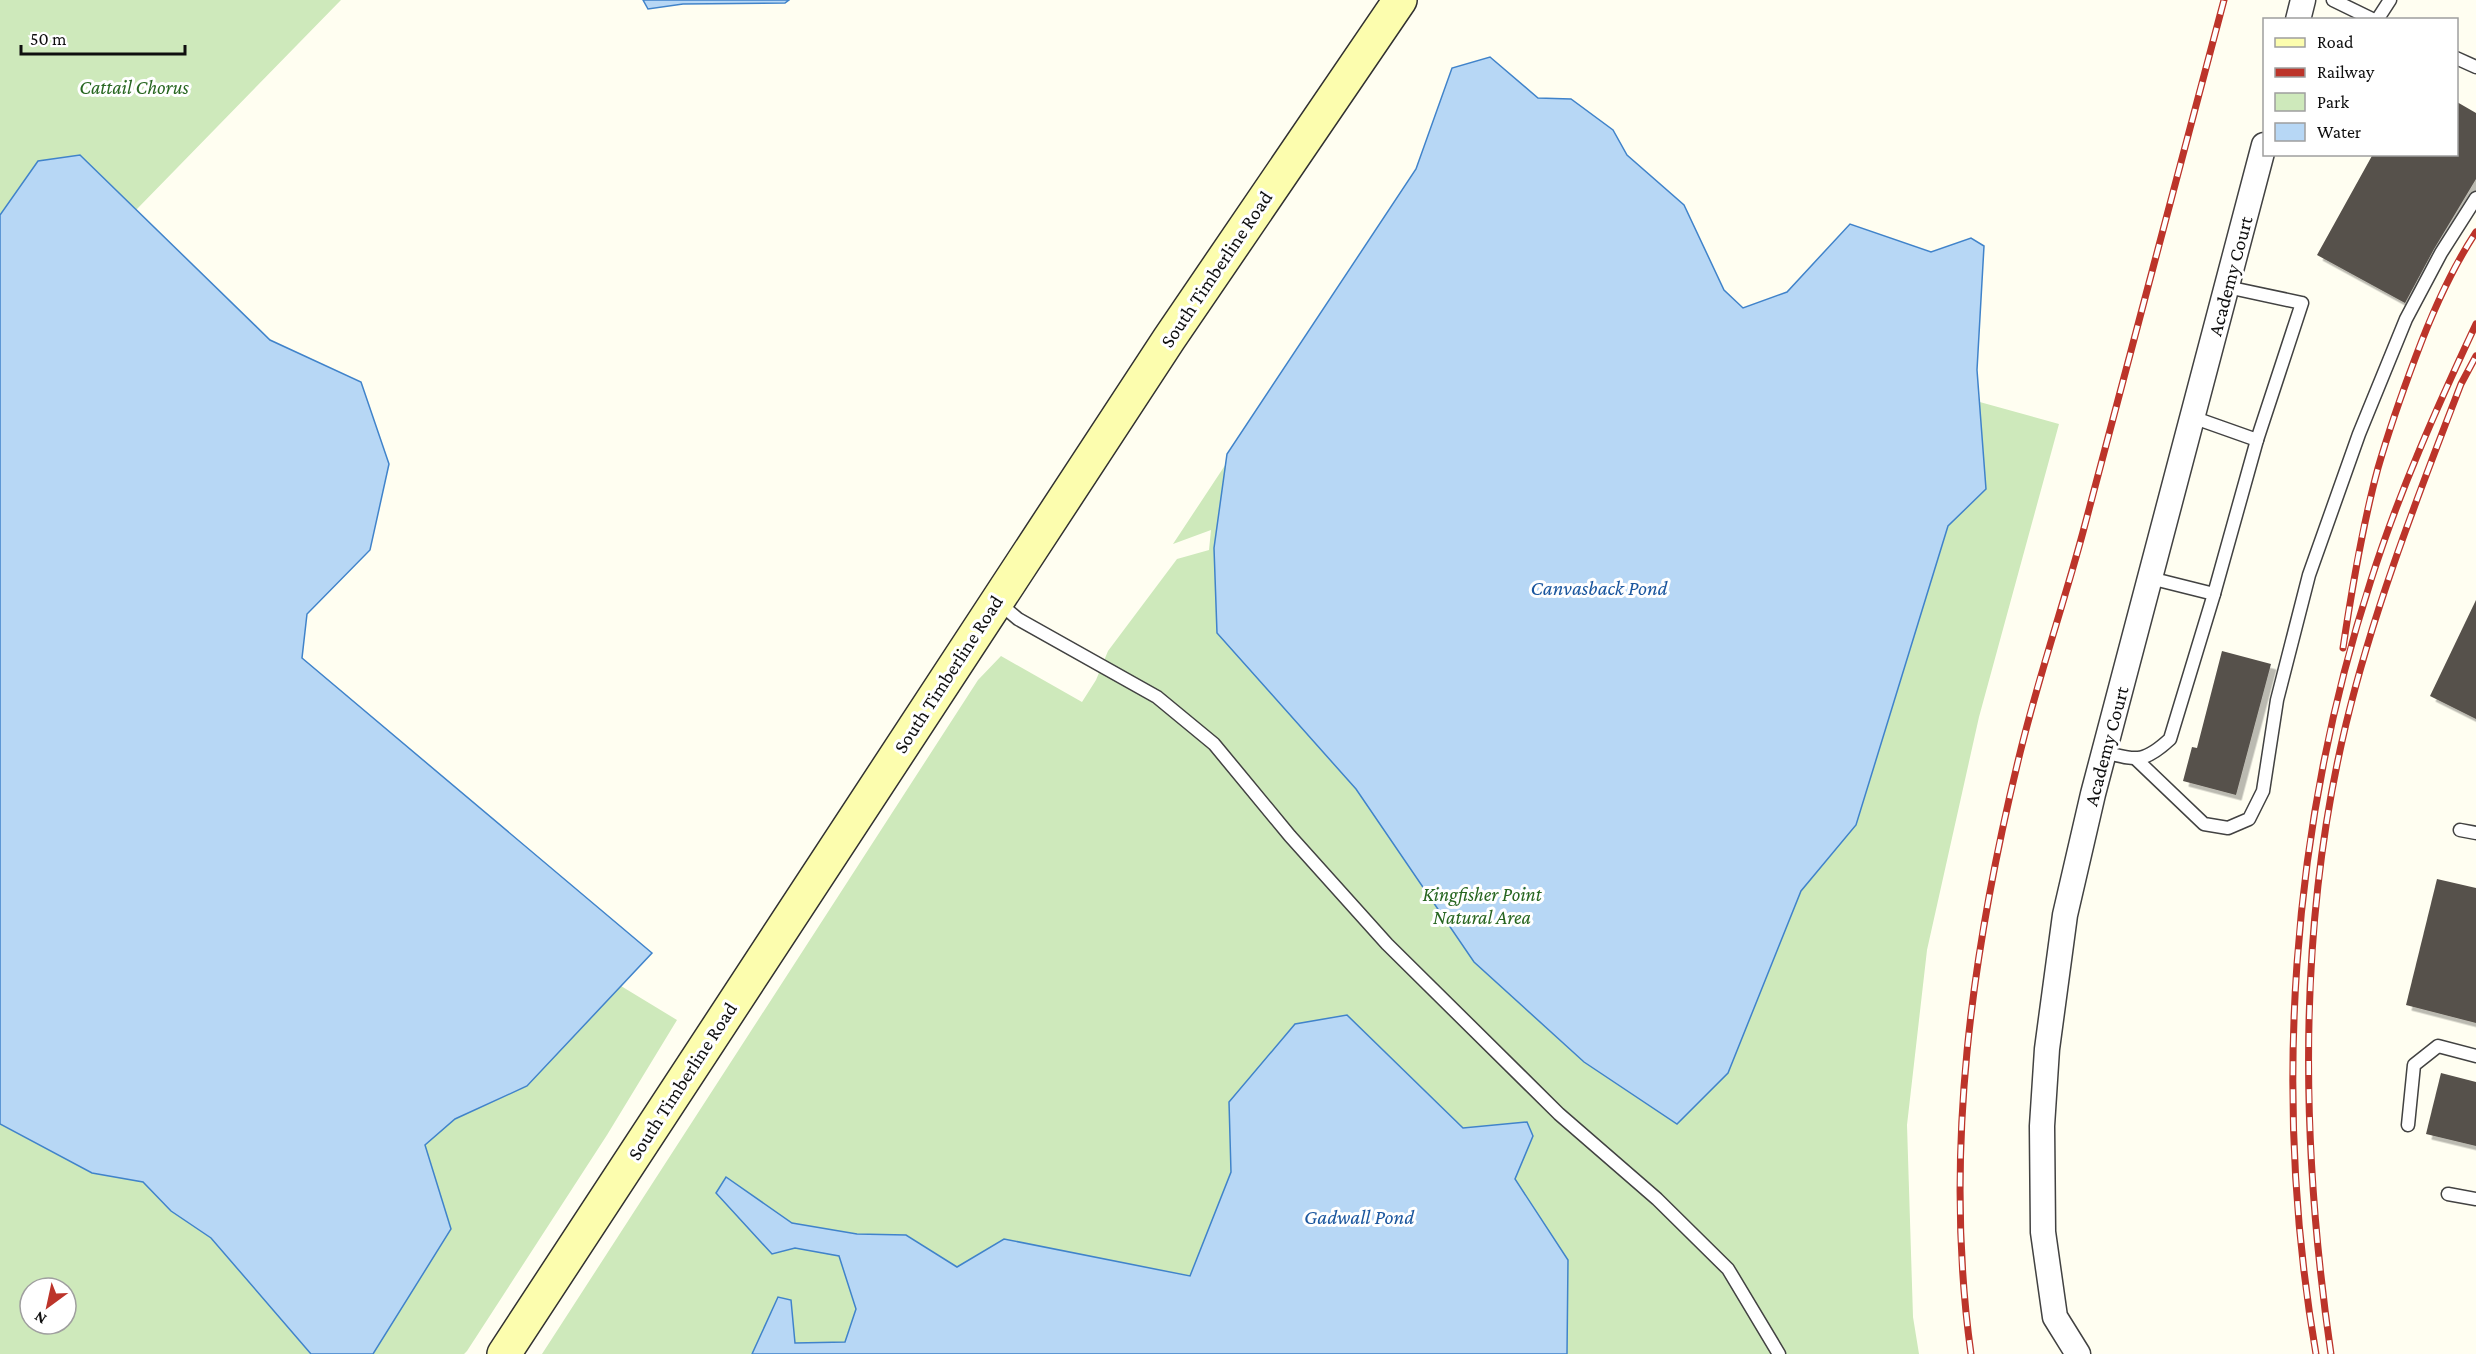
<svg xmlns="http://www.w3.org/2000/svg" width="2476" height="1354" viewBox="0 0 2476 1354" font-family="'Crimson Pro',serif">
<defs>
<filter id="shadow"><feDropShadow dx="5.5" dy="5.5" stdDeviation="0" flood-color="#0004"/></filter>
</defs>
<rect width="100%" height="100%" fill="#fffef1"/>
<!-- green -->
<g fill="#cee9bb" fill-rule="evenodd">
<polygon points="0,0 341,0 136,210 80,155 38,161 0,215"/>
<polygon points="1462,107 1719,330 2059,424 1979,717 1927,950 1907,1125 1913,1317 1919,1354 542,1354 978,680 1001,656 1082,702 1096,680 1108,651 1177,559 1209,550 1211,530 1173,544"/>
<polygon points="621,986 677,1020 607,1135 467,1351 464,1354 373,1354 451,1229 425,1145 455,1119 527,1086"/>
<path d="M 0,1124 L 92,1173 L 143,1182 L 171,1211 L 211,1238 L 311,1354 L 0,1354 ZM 30,1288 L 66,1288 L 66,1324 L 30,1324 Z"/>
</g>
<!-- water -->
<g fill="#b7d7f5" stroke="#4083ca" stroke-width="1.5">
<polygon points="643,0 789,0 785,3 683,4 648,9"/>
<polygon points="1490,57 1538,98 1571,99 1613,130 1627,155 1684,205 1724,290 1743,308 1787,292 1850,224 1931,252 1971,238 1984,246 1977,370 1986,489 1948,526 1856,825 1801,891 1728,1073 1677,1124 1584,1062 1474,962 1356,789 1217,633 1214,548 1227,454 1416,169 1452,68"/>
<polygon points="80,155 270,340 361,382 389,464 370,550 307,614 302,658 652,953 527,1086 455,1119 425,1145 451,1229 373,1354 311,1354 211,1238 171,1211 143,1182 92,1173 0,1124 0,215 38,161"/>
<polygon points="1347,1015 1463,1128 1527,1122 1533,1136 1515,1179 1568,1260 1567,1354 752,1354 778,1297 791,1300 795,1343 845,1342 856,1309 839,1256 795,1248 772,1254 716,1193 726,1177 792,1223 857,1234 906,1235 957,1267 1004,1239 1190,1276 1231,1172 1229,1102 1295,1024"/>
</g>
<!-- building -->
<g fill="#57514b" filter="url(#shadow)">
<polygon points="2457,102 2476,113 2476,179 2434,249 2405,303 2317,255 2373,154 2457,154"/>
<polygon points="2476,600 2476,719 2430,696"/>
<polygon points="2222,651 2271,664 2236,795 2183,781 2192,747 2197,748"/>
<polygon points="2437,879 2476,888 2476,1023 2406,1005"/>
<polygon points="2441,1073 2476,1082 2476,1146 2426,1134"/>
</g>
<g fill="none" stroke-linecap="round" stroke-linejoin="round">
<!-- lane casing -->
<g stroke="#424242" stroke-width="15">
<g id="lane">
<polyline points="2333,0 2374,20"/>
<polyline points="2377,20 2390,0"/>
<polyline points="2456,58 2476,67"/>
<polyline points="2192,417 2257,440 2302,303 2227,287"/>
<polyline points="2150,578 2214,594 2257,440"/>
<polyline points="998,602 1018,619 1157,697 1214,744 1290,836 1387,944 1559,1114 1657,1199 1728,1269 1779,1354"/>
<path d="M 2104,752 C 2136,760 2143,764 2170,739 L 2214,594"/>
<polyline points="2137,760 2204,824 2228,828 2249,819 2263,791 2277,700 2309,575 2359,434 2406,319 2441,253 2476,198"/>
<polyline points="2460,830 2476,833"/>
<polyline points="2408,1125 2414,1065 2438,1046 2476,1056"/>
<polyline points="2448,1194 2476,1199"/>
</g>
</g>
<!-- street casing -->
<g stroke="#424242" stroke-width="27">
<g id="street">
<polyline points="2298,20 2303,0"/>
<polyline points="2078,1354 2055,1317 2043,1232 2042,1126 2047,1049 2065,915 2093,794 2264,145"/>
</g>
</g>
<!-- secondary casing -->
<g stroke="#313131" stroke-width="36">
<polyline id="secondary" points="504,1354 1169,339 1400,0"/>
</g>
<!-- lane -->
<use href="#lane" stroke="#fff" stroke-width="12"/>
<!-- street -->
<use href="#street" stroke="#fff" stroke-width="24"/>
<!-- secondary -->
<use href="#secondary" stroke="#fcfdae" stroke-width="33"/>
<!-- rail casing -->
<g stroke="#bc342a" stroke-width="7">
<g id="rail">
<path d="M 2343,648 C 2352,588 2362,527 2378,468 C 2389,430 2402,393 2416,356 C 2432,313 2451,270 2476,232"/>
<path d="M 1971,1354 C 1943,1153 1972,949 2020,753 C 2038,679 2063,606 2083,532 C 2130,355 2177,177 2224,0"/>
<path d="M 2316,1354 C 2272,1098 2291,827 2371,580 C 2399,492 2437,407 2476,324"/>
<path d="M 2331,1354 C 2301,1148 2297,928 2346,724 C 2374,607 2418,496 2461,384 L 2476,356"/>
</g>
</g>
<!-- rail -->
<use href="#rail" stroke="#fff" stroke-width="4.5" stroke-dasharray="14" stroke-linecap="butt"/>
</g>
<g text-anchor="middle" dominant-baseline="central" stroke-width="6" stroke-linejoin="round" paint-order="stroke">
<!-- park labels -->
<g font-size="20" font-style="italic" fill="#276620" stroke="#fff">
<text x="134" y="87">Cattail Chorus</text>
<text x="1482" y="894">Kingfisher Point<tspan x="1482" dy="23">Natural Area</tspan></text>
</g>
<!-- street labels -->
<g font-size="20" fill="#0f0f0f" stroke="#fff">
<text transform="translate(1216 269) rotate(-56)">South Timberline Road</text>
<text transform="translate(2230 276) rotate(-75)">Academy Court</text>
<text transform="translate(948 674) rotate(-57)">South Timberline Road</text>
<text transform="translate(2106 746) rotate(-75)">Academy Court</text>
<text transform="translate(682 1081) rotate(-57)">South Timberline Road</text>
</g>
<!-- water labels -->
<g font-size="21" font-style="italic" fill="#1a569e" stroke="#fff">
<text x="1599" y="588">Canvasback Pond</text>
<text x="1359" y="1217">Gadwall Pond</text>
</g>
</g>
<!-- legend -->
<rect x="2263" y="18" width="195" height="138" fill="#ffffff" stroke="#9f9f9f" stroke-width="1.5"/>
<rect x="2275" y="38" width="30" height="9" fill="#fcfdae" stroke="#9f9f9f" stroke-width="1.5"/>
<text x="2317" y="48" font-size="18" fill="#0f0f0f">Road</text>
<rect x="2275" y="68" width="30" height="9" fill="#bc342a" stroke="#9f9f9f" stroke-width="1.5"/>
<text x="2317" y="78" font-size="18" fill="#0f0f0f">Railway</text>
<rect x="2275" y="93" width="30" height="18" fill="#cee9bb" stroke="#9f9f9f" stroke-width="1.5"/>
<text x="2317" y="108" font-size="18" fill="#0f0f0f">Park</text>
<rect x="2275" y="123" width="30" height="18" fill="#b7d7f5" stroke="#9f9f9f" stroke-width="1.5"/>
<text x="2317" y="138" font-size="18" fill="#0f0f0f">Water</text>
<!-- north arrow -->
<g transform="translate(48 1306) rotate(213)"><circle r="28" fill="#ffffff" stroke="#9f9f9f" stroke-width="1.5"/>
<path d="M0-4.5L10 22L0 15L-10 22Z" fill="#bc342a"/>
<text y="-9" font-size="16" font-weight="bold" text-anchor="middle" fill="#0f0f0f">N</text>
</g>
<!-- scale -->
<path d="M21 45v9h164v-9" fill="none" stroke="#0f0f0f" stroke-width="3"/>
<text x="30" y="45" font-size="18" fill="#0f0f0f" stroke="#ffffff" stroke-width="4.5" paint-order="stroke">50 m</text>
</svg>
